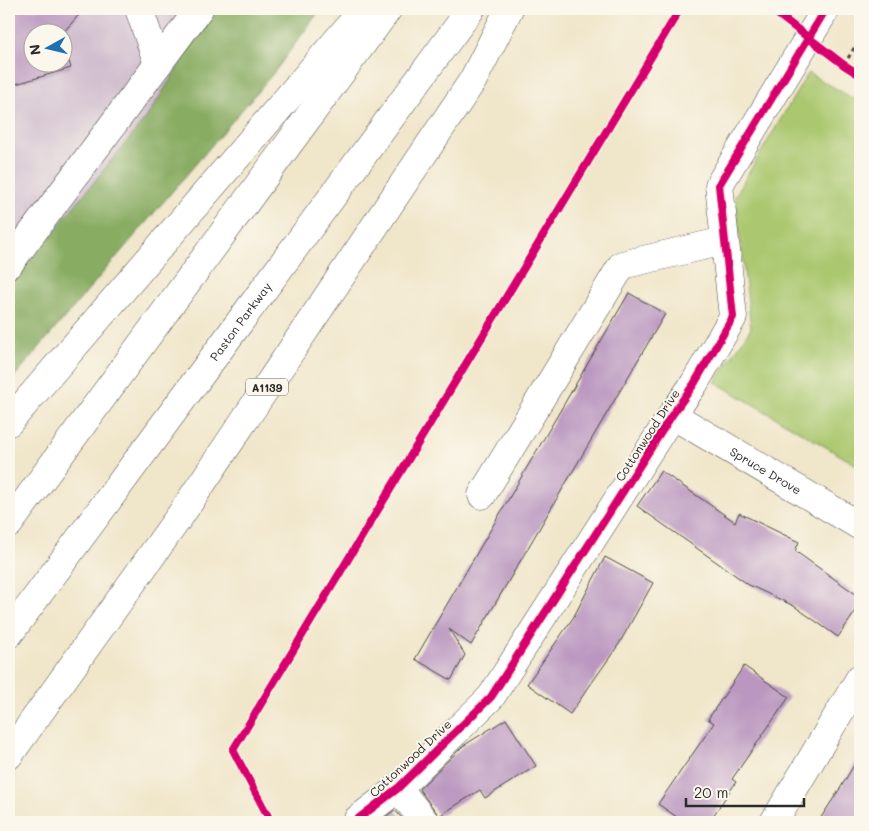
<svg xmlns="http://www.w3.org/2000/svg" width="869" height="831" viewBox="0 0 869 831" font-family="Mali,sans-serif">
<rect width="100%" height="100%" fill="#fbf7ec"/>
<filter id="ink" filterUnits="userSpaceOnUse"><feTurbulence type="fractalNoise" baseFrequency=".02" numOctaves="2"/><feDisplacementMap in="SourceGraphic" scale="10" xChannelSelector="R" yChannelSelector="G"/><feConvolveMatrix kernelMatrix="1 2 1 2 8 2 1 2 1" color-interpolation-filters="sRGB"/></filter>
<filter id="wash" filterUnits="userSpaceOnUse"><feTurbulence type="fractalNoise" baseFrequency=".0096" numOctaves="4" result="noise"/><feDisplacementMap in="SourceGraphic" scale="20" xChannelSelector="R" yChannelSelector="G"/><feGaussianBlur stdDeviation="1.12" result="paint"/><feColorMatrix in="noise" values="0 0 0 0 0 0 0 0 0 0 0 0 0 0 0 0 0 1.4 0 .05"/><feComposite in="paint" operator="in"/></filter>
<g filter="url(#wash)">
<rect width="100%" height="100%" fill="#f0e6ca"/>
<!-- industrial -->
<path fill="#d0bdce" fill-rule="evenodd" d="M 9,9 L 215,9 L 146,118 L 9,286 ZM 32,32 L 62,32 L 62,62 L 32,62 Z"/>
<!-- green -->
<polygon fill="#abc86f" stroke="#6b7a4d" points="808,73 860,102 860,467 715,382 751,328 735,196"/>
<!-- forest -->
<polygon fill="#88ac62" stroke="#5a6c46" points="215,9 321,9 276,70 9,383 9,286 146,118"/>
<g id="blocks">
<!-- building -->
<g fill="#ba97c0">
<polygon points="9,9 84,9 62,34 62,32 32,32 32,62 62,62 62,38 71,68 9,86"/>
<polygon points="629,293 665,314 471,645 449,629 465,655 451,680 415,659"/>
<polygon points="661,471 735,522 739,513 799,542 795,551 860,597 860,605 838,637 794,606 749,585 637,506"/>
<polygon points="605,557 653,583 619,644 570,714 527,684 573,618"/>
<polygon points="744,666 789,697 732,779 736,782 709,822 684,822 658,804 714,723 708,719"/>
<polygon points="506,719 536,766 485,798 480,790 439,816 419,789 463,746"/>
<polygon points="860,755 860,822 818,822 841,787"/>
<polygon points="395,810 405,822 379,822"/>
</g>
</g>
</g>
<g filter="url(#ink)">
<use href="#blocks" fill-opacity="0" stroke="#494743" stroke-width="1"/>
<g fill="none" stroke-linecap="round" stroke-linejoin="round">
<!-- minor casing -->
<g stroke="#494743" stroke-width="29">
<g id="minor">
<polyline points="139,9 158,64"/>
<polyline points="9,264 199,9"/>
<path id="s1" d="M 672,415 L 860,526"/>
<polyline points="482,495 622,265 724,241"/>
<polyline points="398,788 425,822"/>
<polyline points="358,819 398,788 491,697 672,415 694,384 733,317 719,185 826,9"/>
<polyline points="774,822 860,678"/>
</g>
</g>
<!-- highway casing -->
<g stroke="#494743" stroke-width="29">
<g id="highway">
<polyline points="9,422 364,9"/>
<polyline points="9,524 388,9"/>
<path id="s2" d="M 9,634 L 471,9"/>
<polyline points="9,755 182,513 473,80 509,9"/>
</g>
</g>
<!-- path -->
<polyline stroke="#494743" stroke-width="3" stroke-dasharray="4 4" stroke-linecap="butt" points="844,65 860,38"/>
<!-- minor -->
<use href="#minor" stroke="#fff" stroke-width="28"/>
<!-- highway -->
<use href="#highway" stroke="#fff" stroke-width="28"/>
<!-- cycleway casing -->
<g stroke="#fbf7ec" stroke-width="11">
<g id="cycleway">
<polyline points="771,9 844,65 860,75"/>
<polyline points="358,819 398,788 491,697 672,415 694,384 733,317 719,185 826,9"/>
<polyline points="271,822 233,750 680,9"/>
</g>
</g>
<!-- cycleway -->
<use href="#cycleway" stroke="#d6006c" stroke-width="8"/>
</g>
</g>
<g text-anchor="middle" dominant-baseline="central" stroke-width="4" stroke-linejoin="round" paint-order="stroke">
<!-- shield labels -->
<rect fill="#fbf7ec" stroke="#696865" stroke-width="1" x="246" y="378.5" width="42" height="17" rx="4"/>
<g font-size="11" font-weight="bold" fill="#2b2b2b">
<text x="267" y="387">A1139</text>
</g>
<!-- street labels -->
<g font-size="12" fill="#2b2b2b" stroke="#fbf7ec">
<text stroke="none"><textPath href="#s2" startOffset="389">Paston Parkway</textPath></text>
<text transform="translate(647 435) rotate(-57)">Cottonwood Drive</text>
<text stroke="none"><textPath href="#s1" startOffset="109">Spruce Drove</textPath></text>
<text transform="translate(410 758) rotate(-43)">Cottonwood Drive</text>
</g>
</g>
<!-- margin -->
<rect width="869" height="831" fill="none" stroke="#fbf7ec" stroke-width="30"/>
<!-- north arrow -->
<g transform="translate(48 48) rotate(262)"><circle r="24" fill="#fbf7ec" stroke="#a8a59f"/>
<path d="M0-4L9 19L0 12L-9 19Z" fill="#1f6fb2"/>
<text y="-8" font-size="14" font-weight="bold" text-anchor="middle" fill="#2b2b2b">N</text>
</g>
<!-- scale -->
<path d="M686 798v8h118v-8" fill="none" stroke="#2b2b2b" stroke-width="2.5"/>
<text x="694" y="798" font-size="15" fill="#2b2b2b" stroke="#fbf7ec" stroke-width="4" paint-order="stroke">20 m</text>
</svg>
